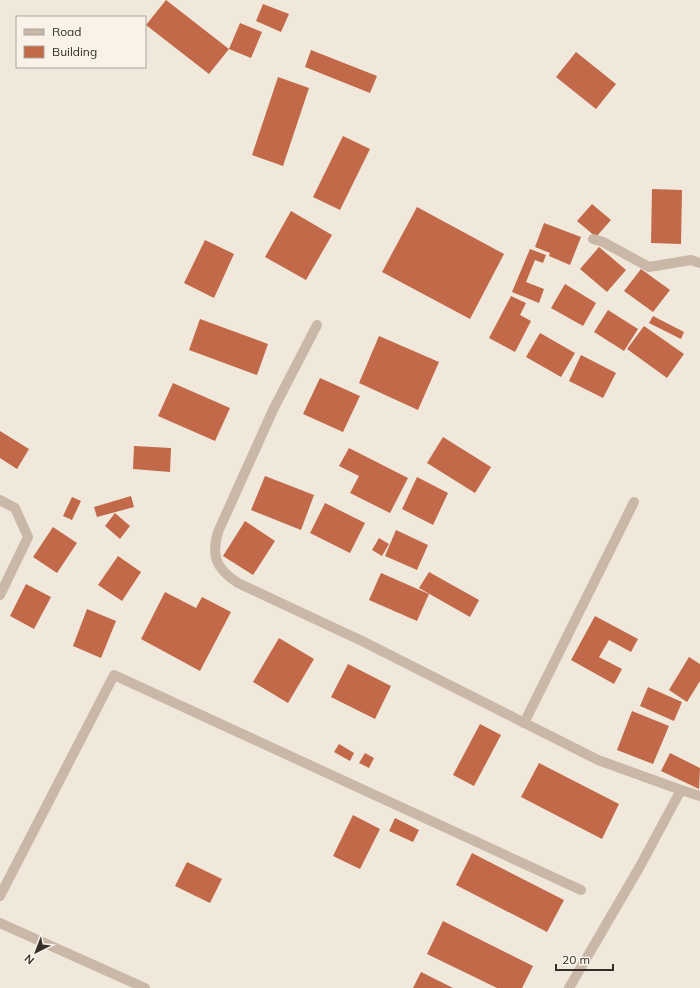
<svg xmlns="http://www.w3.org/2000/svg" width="700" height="988" viewBox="0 0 700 988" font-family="Mulish,sans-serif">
<rect width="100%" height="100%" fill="#f1e8dc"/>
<!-- building -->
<g fill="#c2694a">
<polygon points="166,0 229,49 209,74 146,25"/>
<polygon points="263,4 289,14 281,32 256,21"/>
<polygon points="240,23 262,32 251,58 229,49"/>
<polygon points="311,50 377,76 370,93 305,67"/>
<polygon points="576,52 616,84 596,109 556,77"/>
<polygon points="278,77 309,88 283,166 252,155"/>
<polygon points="343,136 370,149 340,210 313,197"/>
<polygon points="652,189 682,190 681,244 651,243"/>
<polygon points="592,204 611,220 596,237 577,221"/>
<polygon points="417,207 504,254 470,319 382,272"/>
<polygon points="291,211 332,235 306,280 265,257"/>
<polygon points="544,223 581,237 570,265 549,256 550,253 535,247"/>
<polygon points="205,240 234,254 214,298 184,283"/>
<polygon points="599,247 626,270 607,292 580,269"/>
<polygon points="530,249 546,255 543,263 535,260 526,282 544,289 539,303 512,292"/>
<polygon points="641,269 670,290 653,312 624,291"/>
<polygon points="565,284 596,303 583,326 551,308"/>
<polygon points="511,296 526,303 520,315 531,321 515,352 489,338"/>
<polygon points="608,310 638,329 624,351 594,332"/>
<polygon points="653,316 684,332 681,339 649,323"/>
<polygon points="200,319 268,344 257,375 189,350"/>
<polygon points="644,326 684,354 667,378 627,349"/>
<polygon points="540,333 575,353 561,377 526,357"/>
<polygon points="379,336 439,362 418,410 359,383"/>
<polygon points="581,355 616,373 603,398 569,381"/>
<polygon points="320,378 360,396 343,432 303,414"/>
<polygon points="173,383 230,408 215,441 158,416"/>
<polygon points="0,431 29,449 17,469 0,458"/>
<polygon points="443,437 491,467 475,493 427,463"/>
<polygon points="134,446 171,448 170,472 133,469"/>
<polygon points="349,448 408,478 390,513 350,493 359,476 339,466"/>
<polygon points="265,476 314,495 301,530 251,510"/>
<polygon points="417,477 448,493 433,525 402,509"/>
<polygon points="131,496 134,507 97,517 94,507"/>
<polygon points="72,497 81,501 72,520 63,516"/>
<polygon points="325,503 365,523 350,553 310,533"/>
<polygon points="115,513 130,526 120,539 105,526"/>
<polygon points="245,521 275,541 253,575 223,556"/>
<polygon points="53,527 77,543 57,573 33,557"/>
<polygon points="396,530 428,545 417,570 385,556"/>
<polygon points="379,538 389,544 382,556 372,550"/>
<polygon points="118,556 141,572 122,601 98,585"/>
<polygon points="429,572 479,600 470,617 419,588"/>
<polygon points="381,573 429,594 417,621 369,600"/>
<polygon points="26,584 51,597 34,629 10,616"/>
<polygon points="165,592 196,608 202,597 231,612 200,671 141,639"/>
<polygon points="87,609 116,621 101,658 73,646"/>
<polygon points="595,616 638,639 631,652 609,640 599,657 622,669 614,684 571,660"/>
<polygon points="279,638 314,659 288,703 253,682"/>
<polygon points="689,657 700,664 700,681 687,702 669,690"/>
<polygon points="348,664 391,686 375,719 331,697"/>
<polygon points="648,687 682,702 674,721 640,706"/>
<polygon points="632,711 669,726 653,764 617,750"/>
<polygon points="480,724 501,735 474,786 453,775"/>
<polygon points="339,744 354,753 350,761 334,752"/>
<polygon points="365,753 374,758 369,768 359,763"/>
<polygon points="670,753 700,768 699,789 661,771"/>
<polygon points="539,763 619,804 602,839 521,797"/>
<polygon points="353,815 380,829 360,869 333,856"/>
<polygon points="395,818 419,830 413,842 389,831"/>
<polygon points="472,853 564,900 547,932 456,885"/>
<polygon points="187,862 222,879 210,903 175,886"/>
<polygon points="443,921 533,966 522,988 497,988 427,954"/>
<polygon points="421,972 453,988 413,988"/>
</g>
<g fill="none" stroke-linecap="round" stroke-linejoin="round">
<!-- minor -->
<g stroke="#c9b8a8" stroke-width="10">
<polyline points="593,239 603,242 649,267 691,260 700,263"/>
<path d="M 317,325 L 273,410 L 218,532 C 211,556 216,569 238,583 L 362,641 L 598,760 L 681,790 L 700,796"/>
<polyline points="0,500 15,508 28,537 0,595"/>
<polyline points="524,723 634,502"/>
<polyline points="0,896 114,675 581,890"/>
<polyline points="0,923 145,988"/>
<polyline points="569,988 639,868 681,790"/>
</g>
</g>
<!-- legend -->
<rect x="16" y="16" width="130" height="52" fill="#f9f2e8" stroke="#aba39b"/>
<rect x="24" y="29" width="20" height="6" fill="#c9b8a8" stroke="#aba39b"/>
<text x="52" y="36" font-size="12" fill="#362d28">Road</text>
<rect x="24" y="46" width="20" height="12" fill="#c2694a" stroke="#aba39b"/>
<text x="52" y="56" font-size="12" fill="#362d28">Building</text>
<!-- north arrow -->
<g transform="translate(36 952) rotate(222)" stroke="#f9f2e8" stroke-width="3" paint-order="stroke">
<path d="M0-3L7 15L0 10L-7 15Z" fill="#362d28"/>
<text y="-6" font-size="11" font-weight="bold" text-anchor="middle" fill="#362d28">N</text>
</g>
<!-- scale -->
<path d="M556 964v6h57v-6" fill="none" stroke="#362d28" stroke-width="2"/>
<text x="562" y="964" font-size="12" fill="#362d28" stroke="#f9f2e8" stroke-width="3" paint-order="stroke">20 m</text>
</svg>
